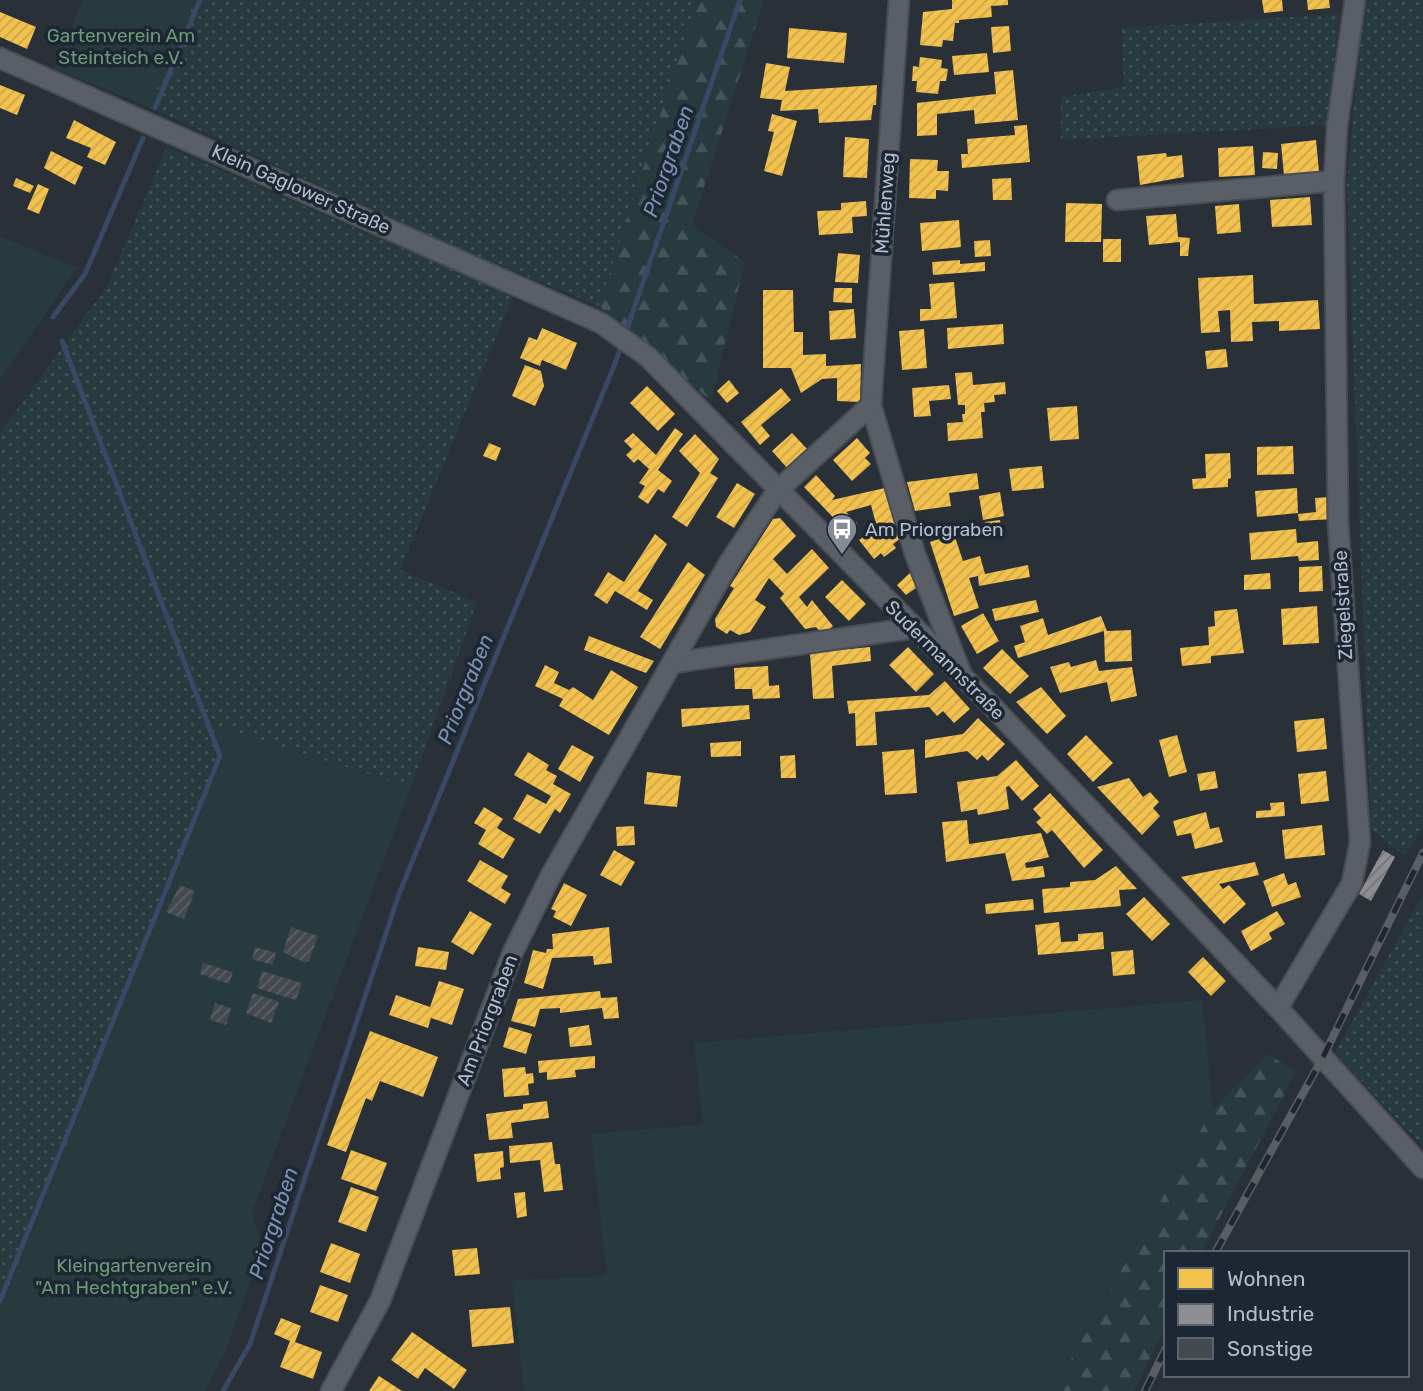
<svg xmlns="http://www.w3.org/2000/svg" width="1423" height="1391" viewBox="0 0 1423 1391" font-family="Rubik,sans-serif">
<defs>
<pattern id="grass-dots" width="8" height="8" patternUnits="userSpaceOnUse" patternTransform="scale(1.75)"><rect width="8" height="8" fill="#273a3e"/><path d="M2 2h.1M6 6h.1" fill="none" stroke="#445559" stroke-width="1.8" stroke-linecap="round"/></pattern>
<pattern id="forest-firs" width="22" height="20" patternUnits="userSpaceOnUse" patternTransform="scale(1.75)"><rect width="22" height="20" fill="#273a3e"/><path d="M5 1l3.5 6h-7zM16 11l3.5 6h-7z" fill="#445559"/></pattern>
<pattern id="homes-hatch" width="6" height="6" patternUnits="userSpaceOnUse" patternTransform="scale(1.75)"><rect width="6" height="6" fill="#f2c14e"/><path d="M-1 1l2-2M0 6l6-6M5 7l2-2" fill="none" stroke="#cca64a"/></pattern>
<pattern id="industry-hatch" width="6" height="6" patternUnits="userSpaceOnUse" patternTransform="scale(1.75)"><rect width="6" height="6" fill="#8d8d92"/><path d="M-1 1l2-2M0 6l6-6M5 7l2-2" fill="none" stroke="#737478"/></pattern>
<pattern id="building-hatch" width="6" height="6" patternUnits="userSpaceOnUse" patternTransform="scale(1.75)"><rect width="6" height="6" fill="#444950"/><path d="M-1 1l2-2M0 6l6-6M5 7l2-2" fill="none" stroke="#5d6168"/></pattern>
</defs>
<rect width="100%" height="100%" fill="#2a3038"/>
<!-- grass -->
<g fill="url(#grass-dots)">
<polygon points="194,0 697,0 599,306 447,244 149,107"/>
<polygon points="1364,0 1423,0 1423,828 1405,856 1371,829 1347,182"/>
<polygon points="1339,14 1328,125 1061,140 1061,97 1124,87 1122,28"/>
<polygon points="167,147 513,296 400,570 477,602 411,787 213,727 223,756 0,1310 0,433 107,286"/>
<polygon points="1423,894 1423,1146 1335,1053"/>
</g>
<!-- forest -->
<g fill="url(#forest-firs)">
<polygon points="697,0 764,0 692,225 745,262 711,401 599,306"/>
<polygon points="1268,1054 1296,1072 1201,1253 1166,1253 1166,1325 1134,1391 1053,1391 1213,1108"/>
</g>
<!-- green -->
<g fill="#273a3e">
<polygon points="83,0 194,0 149,107 53,68"/>
<polygon points="0,236 77,268 0,379"/>
<polygon points="213,726 411,787 252,1212 262,1250 224,1354 205,1391 0,1391 0,1310 223,757"/>
<polygon points="1202,1000 1213,1108 1053,1391 524,1391 512,1280 607,1276 591,1134 703,1124 694,1043"/>
</g>
<!-- homes -->
<g fill="url(#homes-hatch)">
<polygon points="952,0 1008,0 1008,5 991,6 992,17 959,20 959,23 955,23 953,41 943,40 942,47 920,45 923,12 952,9"/>
<polygon points="1262,0 1282,0 1283,11 1264,13"/>
<polygon points="1307,0 1329,0 1330,8 1308,10"/>
<polygon points="0,12 36,27 27,49 0,37"/>
<polygon points="1009,26 1011,51 993,53 991,27"/>
<polygon points="789,28 847,33 844,63 787,58"/>
<polygon points="987,53 989,72 954,75 952,56"/>
<polygon points="920,57 942,60 941,68 948,69 946,81 940,81 938,94 916,92 917,81 912,81 913,66 919,67"/>
<polygon points="766,63 790,67 785,91 877,85 876,105 873,105 871,120 819,123 818,109 780,111 782,100 760,98"/>
<polygon points="1013,70 1018,120 975,124 974,110 937,114 937,135 917,136 917,103 996,94 994,72"/>
<polygon points="0,85 25,95 17,115 0,108"/>
<polygon points="772,114 797,121 782,176 764,171 774,132 768,131"/>
<polygon points="74,120 116,142 105,165 87,157 91,148 66,138"/>
<polygon points="1027,125 1030,162 962,168 961,154 968,154 967,139 1015,135 1014,126"/>
<polygon points="845,137 869,139 867,178 843,177"/>
<polygon points="1316,140 1319,172 1284,175 1281,144"/>
<polygon points="1253,146 1255,175 1219,177 1218,148"/>
<polygon points="51,151 83,167 75,185 44,168"/>
<polygon points="1263,152 1278,153 1277,169 1262,168"/>
<polygon points="1166,153 1167,157 1182,155 1184,177 1140,185 1137,156"/>
<polygon points="910,159 938,160 937,171 949,171 948,191 936,190 936,199 909,198"/>
<polygon points="16,178 34,186 30,193 13,186"/>
<polygon points="1011,178 1012,200 993,200 992,179"/>
<polygon points="38,184 49,189 39,214 27,209"/>
<polygon points="1310,197 1312,225 1272,227 1270,200"/>
<polygon points="866,201 867,216 852,217 853,233 819,235 817,211 841,210 841,203"/>
<polygon points="1066,203 1102,204 1101,242 1065,242"/>
<polygon points="1239,204 1241,232 1217,234 1215,206"/>
<polygon points="1176,214 1178,237 1190,238 1188,256 1180,256 1180,242 1149,245 1146,216"/>
<polygon points="959,220 961,247 922,251 920,223"/>
<rect x="1103" y="239" width="18" height="23"/>
<polygon points="990,240 991,256 975,257 974,241"/>
<polygon points="838,253 860,255 858,283 835,282"/>
<polygon points="960,260 960,264 985,262 985,271 933,275 932,262"/>
<polygon points="1253,275 1254,304 1318,300 1320,329 1279,331 1279,321 1252,322 1253,341 1231,342 1230,310 1218,311 1220,332 1201,333 1198,278"/>
<polygon points="954,282 957,318 920,321 920,309 931,309 929,284"/>
<polygon points="834,288 852,288 852,303 833,302"/>
<polygon points="763,290 793,290 794,332 803,332 803,355 826,354 826,366 861,364 860,402 837,401 837,378 822,379 801,393 791,368 763,368"/>
<polygon points="854,309 856,338 830,340 829,311"/>
<polygon points="1003,324 1004,344 948,349 947,328"/>
<polygon points="542,328 577,343 566,370 542,360 540,366 520,358 529,337 537,340"/>
<polygon points="924,329 927,368 902,370 899,331"/>
<polygon points="1226,349 1228,367 1207,369 1205,351"/>
<polygon points="525,365 541,371 544,386 535,406 512,396"/>
<polygon points="972,372 973,385 1005,382 1006,394 994,395 995,402 984,403 985,412 981,412 983,438 948,441 947,423 963,422 962,414 965,414 965,405 958,405 955,373"/>
<polygon points="729,380 739,393 727,403 717,391"/>
<polygon points="949,385 951,399 929,401 931,416 914,417 912,388"/>
<polygon points="647,386 675,414 658,431 630,403"/>
<polygon points="781,388 791,400 761,425 770,436 760,445 741,422"/>
<polygon points="1077,406 1079,439 1050,441 1047,408"/>
<polygon points="675,428 683,434 658,470 672,481 664,493 658,489 648,504 638,497 645,486 639,483 649,469 638,459 634,463 626,455 632,449 624,441 633,433 656,455"/>
<polygon points="792,433 809,451 788,469 772,451"/>
<polygon points="695,434 719,459 710,473 718,478 687,527 672,517 700,473 679,451"/>
<polygon points="857,438 870,453 865,458 871,464 852,481 833,460"/>
<polygon points="489,443 501,448 496,461 483,456"/>
<polygon points="1293,446 1294,474 1257,475 1257,447"/>
<polygon points="1230,453 1231,478 1228,479 1228,487 1193,489 1192,479 1206,478 1205,454"/>
<polygon points="1042,466 1044,488 1012,491 1009,469"/>
<polygon points="977,473 979,489 949,493 951,506 915,511 907,482"/>
<polygon points="816,475 835,496 832,500 885,488 900,539 893,544 896,548 884,557 881,553 874,559 859,540 877,528 871,505 846,512 857,523 848,533 804,487"/>
<polygon points="737,483 755,494 734,528 716,517"/>
<polygon points="1297,488 1298,513 1257,517 1255,491"/>
<polygon points="1000,492 1004,516 983,520 979,496"/>
<polygon points="1331,497 1333,519 1299,521 1298,514 1316,512 1315,498"/>
<polygon points="780,518 796,536 773,559 787,574 812,549 829,568 799,597 807,607 812,600 833,626 823,635 816,627 805,629 780,598 784,594 769,578 755,600 766,607 750,632 739,635 730,630 727,634 716,627 715,619 734,588 730,586 749,556 773,519"/>
<polygon points="1000,520 1002,534 987,535 985,522"/>
<polygon points="1296,529 1297,543 1318,541 1319,560 1299,561 1298,556 1251,560 1249,533"/>
<polygon points="655,534 667,544 638,591 653,600 647,610 615,591 607,604 594,595 608,572 624,582"/>
<polygon points="954,534 963,561 980,556 985,574 1028,565 1030,577 979,586 978,576 969,578 979,608 954,616 930,542"/>
<polygon points="688,562 705,575 660,649 640,637"/>
<polygon points="1322,566 1323,591 1299,592 1299,567"/>
<polygon points="910,573 916,588 906,595 897,585"/>
<polygon points="1270,573 1271,589 1244,590 1244,575"/>
<polygon points="842,580 866,604 849,621 825,597"/>
<polygon points="1036,600 1039,612 995,621 992,609"/>
<polygon points="1317,606 1319,643 1283,645 1281,609"/>
<polygon points="1237,609 1244,653 1211,656 1211,663 1182,666 1180,648 1209,645 1208,627 1215,626 1214,611"/>
<polygon points="983,613 999,641 977,654 961,626"/>
<polygon points="1101,616 1107,631 1131,630 1132,661 1105,662 1104,631 1018,658 1014,646 1025,642 1020,626 1043,618 1048,635"/>
<polygon points="589,636 654,661 646,673 584,650"/>
<polygon points="870,647 871,661 832,666 834,698 813,699 810,653"/>
<polygon points="908,647 934,674 916,692 889,665"/>
<polygon points="1002,649 1029,676 1010,694 983,668"/>
<polygon points="1096,660 1099,671 1132,667 1137,696 1111,702 1107,682 1060,693 1050,667 1069,662 1071,667"/>
<polygon points="545,665 559,672 554,683 569,690 573,687 593,700 611,670 638,687 609,735 559,706 563,699 535,686"/>
<polygon points="768,666 769,686 779,685 780,698 753,699 752,689 735,689 734,668"/>
<polygon points="945,681 970,709 954,723 943,711 937,716 929,707 875,712 877,745 856,746 855,713 849,714 847,701 929,695"/>
<polygon points="1041,687 1066,716 1047,734 1016,702"/>
<polygon points="749,705 750,719 682,727 681,709"/>
<polygon points="978,718 1005,744 988,761 982,755 977,760 967,751 925,758 925,740 963,734"/>
<polygon points="1324,718 1327,749 1297,752 1294,721"/>
<polygon points="1086,735 1113,763 1093,782 1067,754"/>
<polygon points="1177,735 1187,772 1169,777 1159,740"/>
<polygon points="741,741 741,756 711,757 710,743"/>
<polygon points="572,745 594,757 580,782 558,769"/>
<polygon points="914,749 917,793 885,795 882,752"/>
<polygon points="528,752 549,765 546,770 557,776 553,784 571,794 560,813 555,809 540,834 513,819 527,794 546,804 551,796 514,775"/>
<polygon points="795,755 796,778 781,778 780,756"/>
<polygon points="1016,760 1039,786 1022,801 1009,786 1006,787 1009,809 978,815 977,809 961,812 957,782 997,776"/>
<polygon points="1215,771 1218,788 1200,791 1197,774"/>
<polygon points="1326,771 1329,801 1301,804 1298,774"/>
<polygon points="647,772 681,776 677,807 644,804"/>
<polygon points="1129,778 1143,797 1150,792 1159,802 1153,808 1160,816 1142,835 1097,787"/>
<polygon points="1050,793 1103,850 1084,868 1052,830 1047,834 1036,822 1041,818 1033,809"/>
<polygon points="1284,802 1285,816 1256,818 1256,811 1271,810 1270,803"/>
<polygon points="484,807 503,819 497,828 515,839 503,859 478,844 486,830 474,823"/>
<polygon points="1206,812 1210,829 1219,827 1223,842 1195,849 1191,833 1177,836 1173,821"/>
<polygon points="967,820 969,844 1041,833 1049,857 1025,863 1026,868 1043,866 1045,877 1012,881 1005,853 946,862 942,822"/>
<polygon points="1322,825 1325,855 1285,859 1282,830"/>
<polygon points="634,826 635,845 617,846 616,827"/>
<polygon points="614,850 635,862 621,886 600,875"/>
<polygon points="480,860 508,876 501,888 511,894 505,904 467,881"/>
<polygon points="1255,862 1259,875 1219,884 1223,889 1229,885 1246,904 1224,924 1181,877"/>
<polygon points="1116,866 1137,889 1119,890 1121,906 1044,913 1042,889 1070,887 1070,882 1095,880"/>
<polygon points="1284,873 1288,885 1296,882 1301,897 1272,907 1263,881"/>
<polygon points="564,883 587,895 571,926 553,917 556,911 551,909"/>
<polygon points="1144,897 1170,924 1152,941 1126,914"/>
<polygon points="1033,899 1034,910 986,914 985,904"/>
<polygon points="470,911 492,924 473,955 451,942"/>
<polygon points="1277,911 1285,924 1269,933 1272,939 1251,951 1241,931"/>
<polygon points="1059,922 1061,942 1078,941 1078,934 1103,932 1104,949 1038,955 1035,925"/>
<polygon points="609,927 612,963 594,965 593,956 552,958 543,989 524,983 533,950 546,953 547,949 553,949 552,934"/>
<polygon points="418,947 449,952 446,970 415,966"/>
<polygon points="1133,950 1135,974 1113,976 1111,952"/>
<polygon points="1203,957 1226,981 1211,996 1188,972"/>
<polygon points="439,981 464,989 452,1025 431,1018 428,1028 389,1015 396,995 430,1007"/>
<polygon points="600,991 601,998 617,997 619,1018 604,1019 602,1008 560,1013 560,1008 540,1009 535,1027 511,1021 518,999"/>
<polygon points="589,1025 592,1045 570,1047 568,1028"/>
<polygon points="509,1027 532,1034 526,1054 503,1047"/>
<polygon points="370,1031 438,1057 423,1097 380,1081 372,1101 366,1098 346,1152 327,1145"/>
<polygon points="595,1056 595,1068 575,1070 576,1077 547,1080 547,1072 539,1073 538,1061"/>
<polygon points="525,1067 526,1074 533,1073 534,1083 528,1084 529,1095 504,1097 502,1069"/>
<polygon points="547,1101 549,1118 511,1123 513,1138 489,1140 486,1114 523,1109 523,1104"/>
<polygon points="552,1142 555,1164 560,1164 563,1190 544,1192 540,1160 510,1163 509,1146"/>
<polygon points="351,1150 387,1163 376,1191 341,1179"/>
<polygon points="503,1151 504,1167 500,1168 501,1179 477,1182 474,1154"/>
<polygon points="351,1187 379,1197 366,1232 338,1222"/>
<polygon points="525,1192 527,1216 517,1218 514,1193"/>
<polygon points="331,1243 360,1254 350,1283 320,1272"/>
<polygon points="477,1248 480,1274 455,1276 452,1250"/>
<polygon points="320,1285 348,1295 338,1322 310,1312"/>
<polygon points="510,1307 514,1343 472,1347 469,1310"/>
<polygon points="281,1318 301,1326 295,1342 322,1352 313,1379 280,1367 290,1341 274,1334"/>
<polygon points="412,1332 467,1370 454,1389 425,1368 418,1379 391,1360"/>
<polygon points="379,1376 402,1391 369,1391"/>
</g>
<!-- industry -->
<polygon fill="url(#industry-hatch)" points="1383,850 1395,857 1371,901 1359,894"/>
<g fill="none" stroke-linecap="round" stroke-linejoin="round">
<!-- stream -->
<g stroke="#384963" stroke-width="5">
<polyline points="155,108 200,0"/>
<polyline points="53,317 85,274 143,138"/>
<polyline points="0,1301 220,756 62,341"/>
<polyline points="223,1391 250,1344 399,894 616,361 740,0"/>
</g>
</g>
<!-- building -->
<g fill="url(#building-hatch)">
<polygon points="180,885 195,891 184,919 166,912"/>
<polygon points="291,927 318,936 309,961 305,963 283,952"/>
<polygon points="255,947 276,953 272,965 252,959"/>
<polygon points="203,963 233,972 229,984 200,974"/>
<polygon points="262,971 302,983 296,1000 257,988"/>
<polygon points="253,993 279,1002 271,1023 246,1013"/>
<polygon points="215,1003 231,1008 226,1025 210,1020"/>
</g>
<g fill="none" stroke-linecap="round" stroke-linejoin="round">
<!-- minor casing -->
<g stroke="#484c53" stroke-width="23">
<g id="minor">
<polyline points="899,0 871,405 915,554 961,673"/>
<polyline points="0,58 601,323 648,357 990,704 1278,1008 1423,1168"/>
<polyline points="1117,200 1334,181"/>
<polyline points="672,663 913,628"/>
<polyline points="1278,1008 1352,883 1360,842 1338,522 1334,181 1337,127 1355,0"/>
<polyline points="331,1391 380,1301 513,952 550,877 729,563 777,491 871,405"/>
</g>
</g>
<!-- minor -->
<use href="#minor" stroke="#5a5e66" stroke-width="19"/>
<!-- rail casing -->
<g stroke="#595d64" stroke-width="8">
<g id="rail">
<polyline points="1215,1253 1323,1057 1423,853"/>
<polyline points="1145,1391 1166,1348"/>
</g>
</g>
<!-- rail -->
<use href="#rail" stroke="#1d2633" stroke-width="5" stroke-dasharray="16" stroke-linecap="butt"/>
</g>
<!-- icons -->
<defs>
<g id="bus-pin" transform="scale(1.575)"><path d="M0 17L-7.5 6A9.5 9.5 0 1 1 7.5 6Z" fill="#848b96" stroke="#1d2633"/><path d="M-5-6H5V4H4V6H2V4H-2V6H-4V4H-5ZM-3.5-4V0h7V-4ZM-3.5 1.2v1.5H-2V1.2ZM2 1.2v1.5H3.5V1.2Z" fill="#fff"/></g>
</defs>
<g fill-rule="evenodd">
<use href="#bus-pin" x="842" y="529"/>
</g>
<g text-anchor="middle" dominant-baseline="central" stroke-width="7" stroke-linejoin="round" paint-order="stroke">
<!-- park labels -->
<g font-size="19" fill="#6b9a76" stroke="#1d2633">
<text x="121" y="35">Gartenverein Am<tspan x="121" dy="22">Steinteich e.V.</tspan></text>
<text x="134" y="1265">Kleingartenverein<tspan x="134" dy="22">"Am Hechtgraben" e.V.</tspan></text>
</g>
<!-- street labels -->
<g font-size="19" fill="#b4bcc9" stroke="#1d2633">
<text transform="translate(301 189) rotate(24)">Klein Gaglower Straße</text>
<text transform="translate(885 203) rotate(-86)">Mühlenweg</text>
<text transform="translate(1343 605) rotate(-93)">Ziegelstraße</text>
<text transform="translate(945 660) rotate(45)">Sudermannstraße</text>
<text transform="translate(487 1020) rotate(-69)">Am Priorgraben</text>
</g>
<!-- poi labels -->
<g font-size="19" fill="#b4bcc9" stroke="#1d2633" text-anchor="start">
<text x="865" y="529">Am Priorgraben</text>
</g>
<!-- water labels -->
<g font-size="21" font-style="italic" fill="#7c92b1" stroke="#1d2633">
<text transform="translate(668 161) rotate(-71)">Priorgraben</text>
<text transform="translate(465 689) rotate(-68)">Priorgraben</text>
<text transform="translate(273 1223) rotate(-72)">Priorgraben</text>
</g>
</g>
<!-- legend -->
<rect x="1164" y="1251" width="245" height="126" fill="#1d2633" stroke="#59626f" stroke-width="2"/>
<rect x="1178" y="1268" width="35" height="21" fill="#f2c14e" stroke="#59626f" stroke-width="2"/>
<text x="1227" y="1286" font-size="21" fill="#b4bcc9">Wohnen</text>
<rect x="1178" y="1304" width="35" height="21" fill="#8d8d92" stroke="#59626f" stroke-width="2"/>
<text x="1227" y="1321" font-size="21" fill="#b4bcc9">Industrie</text>
<rect x="1178" y="1338" width="35" height="21" fill="#444950" stroke="#59626f" stroke-width="2"/>
<text x="1227" y="1356" font-size="21" fill="#b4bcc9">Sonstige</text>
</svg>
